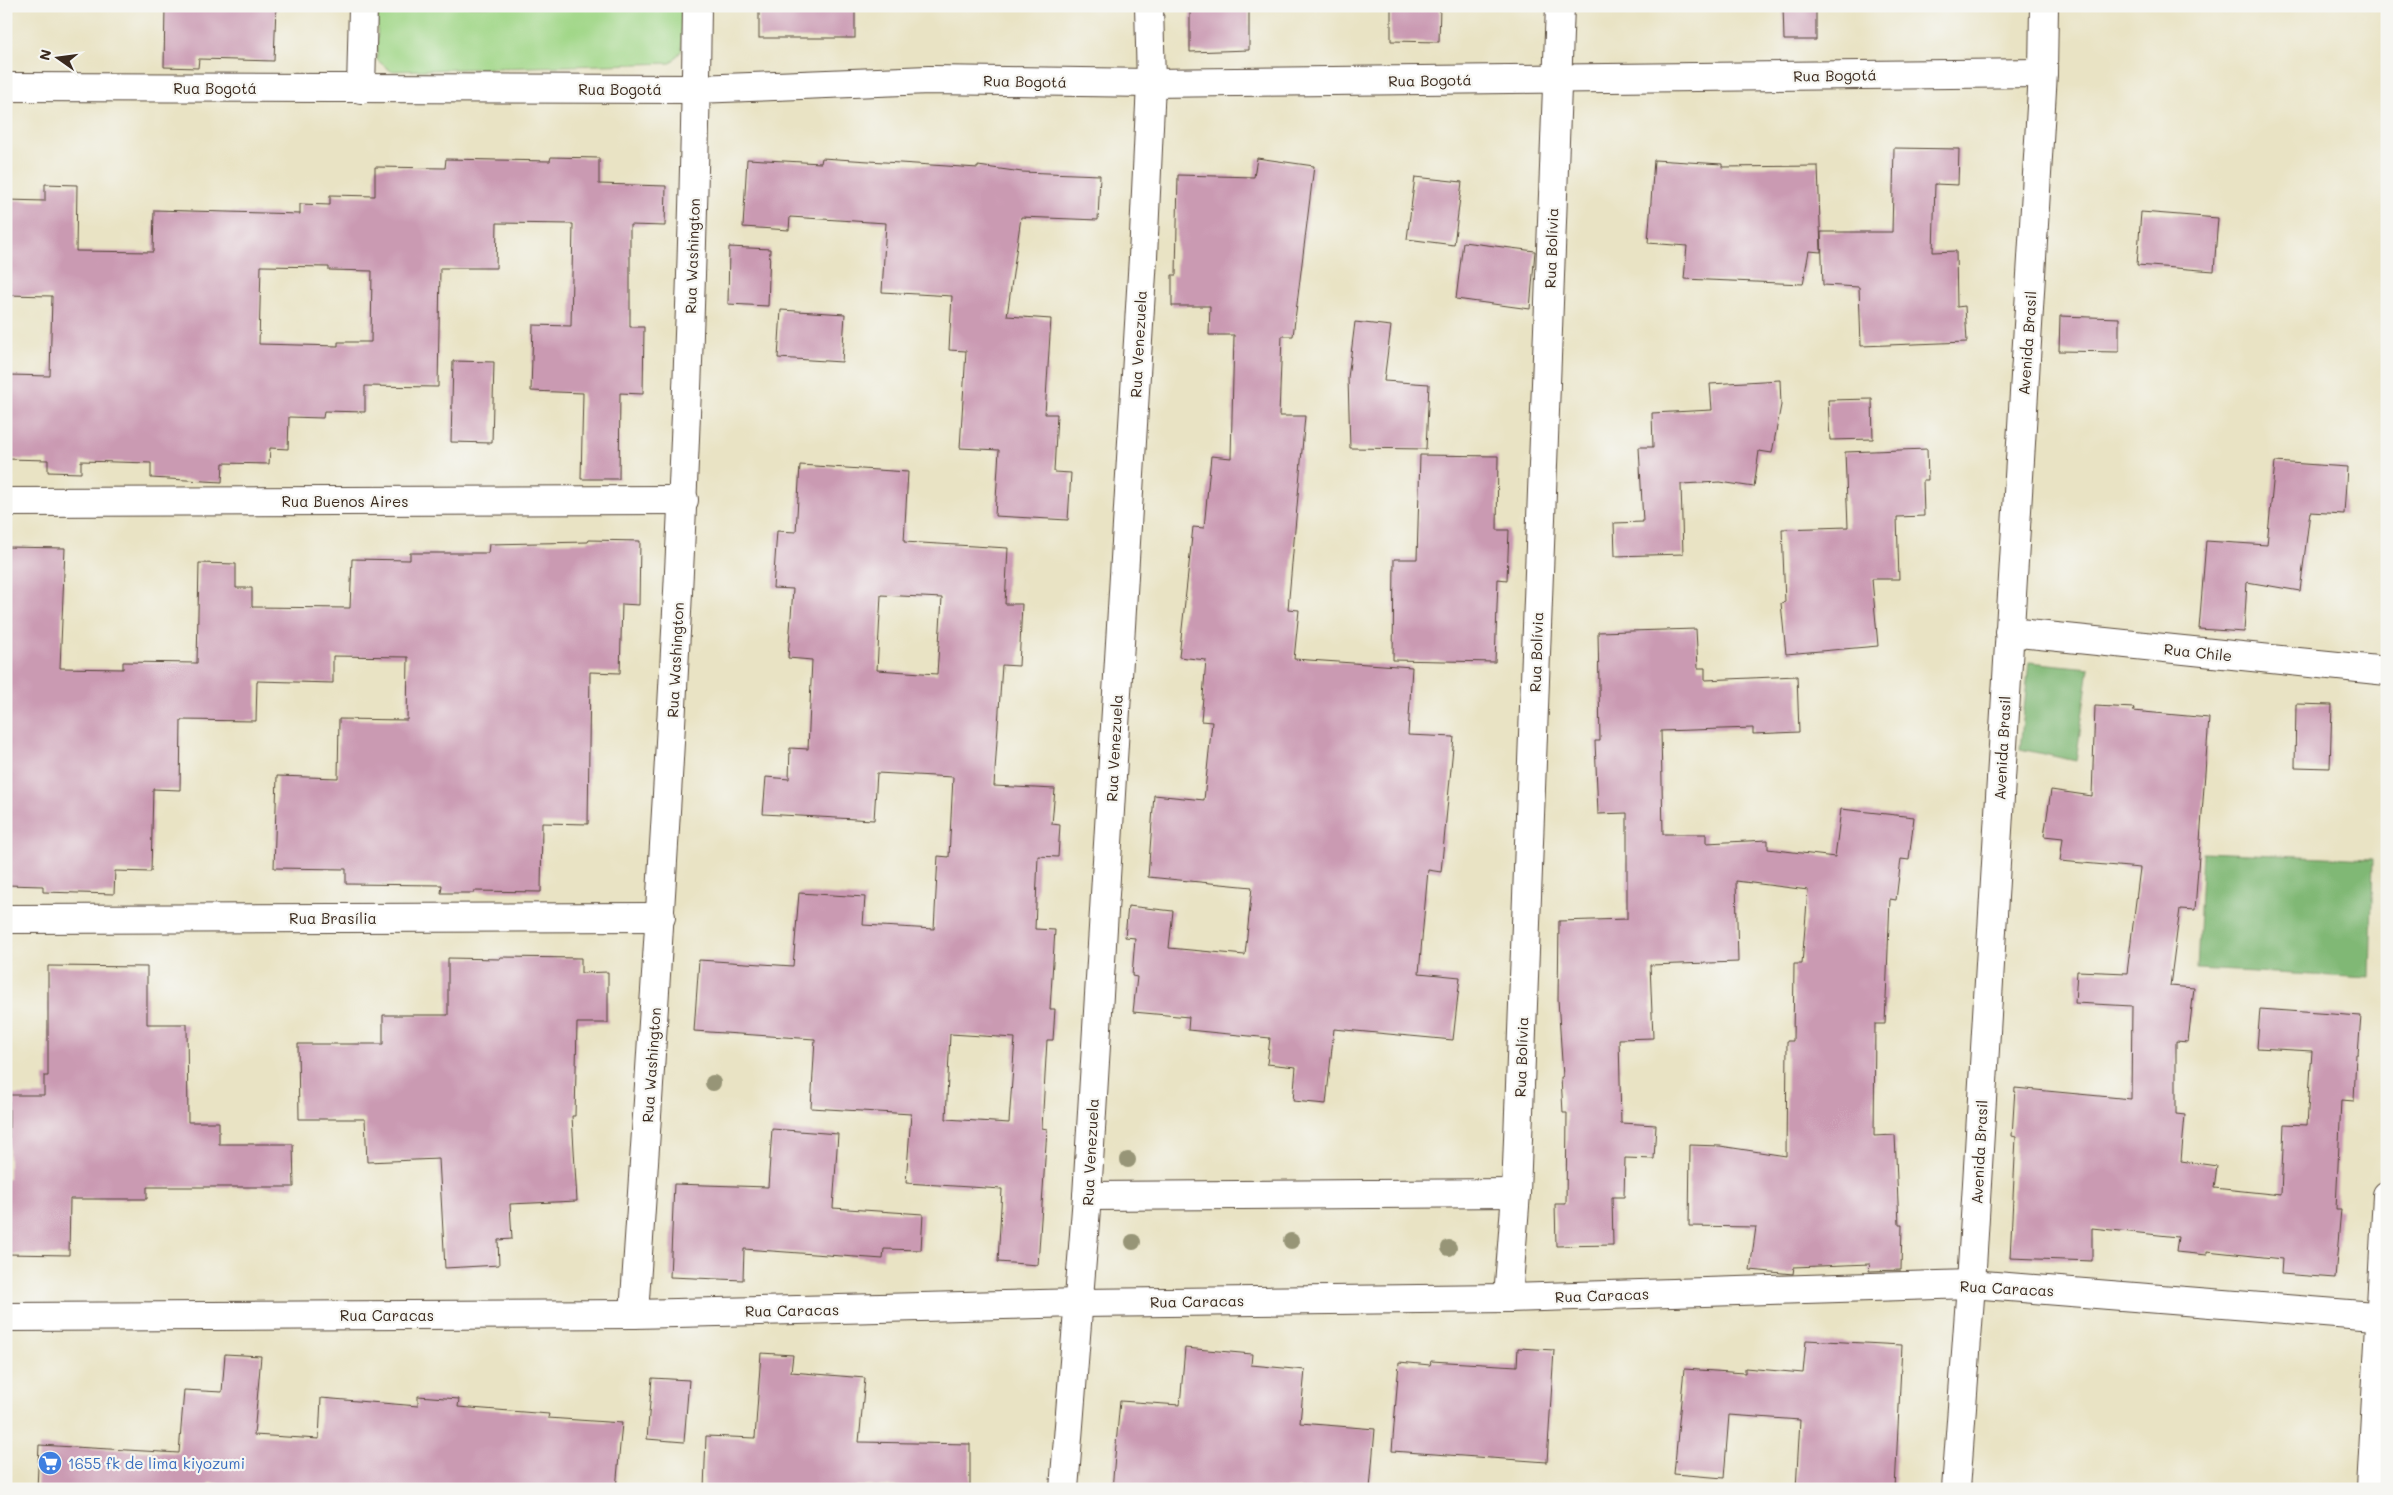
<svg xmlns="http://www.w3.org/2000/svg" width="2393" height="1495" viewBox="0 0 2393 1495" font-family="Mali,sans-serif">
<rect width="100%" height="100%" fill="#f6f6f2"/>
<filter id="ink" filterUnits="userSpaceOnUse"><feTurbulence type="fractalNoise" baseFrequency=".02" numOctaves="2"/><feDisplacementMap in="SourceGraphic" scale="10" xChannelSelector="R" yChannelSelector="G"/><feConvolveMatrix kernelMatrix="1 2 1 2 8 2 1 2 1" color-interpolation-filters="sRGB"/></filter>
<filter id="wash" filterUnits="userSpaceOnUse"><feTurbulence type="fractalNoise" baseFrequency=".0096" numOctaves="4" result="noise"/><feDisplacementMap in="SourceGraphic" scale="20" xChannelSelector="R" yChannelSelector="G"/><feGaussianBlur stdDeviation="1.12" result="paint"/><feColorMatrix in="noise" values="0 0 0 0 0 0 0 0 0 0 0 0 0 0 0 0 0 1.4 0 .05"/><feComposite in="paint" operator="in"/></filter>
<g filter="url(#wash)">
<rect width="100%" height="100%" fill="#e9e3c4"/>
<!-- green -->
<polygon fill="#a1d788" stroke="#6e8053" points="378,6 681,6 682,50 671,63 391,71 377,60"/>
<!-- forest -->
<g fill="#80b874" stroke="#5e7149">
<polygon points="2029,662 2089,668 2076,761 2020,749"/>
<polygon points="2203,852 2373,859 2370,978 2197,969"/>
</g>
<g id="blocks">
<!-- building -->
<g fill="#ca9ab2" fill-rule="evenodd">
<polygon points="165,6 276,6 274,61 199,59 198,68 164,67"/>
<rect x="759" y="6" width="96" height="32"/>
<polygon points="1190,6 1249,6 1249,50 1190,52"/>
<polygon points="1391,6 1440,6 1439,42 1391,41"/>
<polygon points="1783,6 1816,6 1816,40 1784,40"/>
<polygon points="1894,148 1959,149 1958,185 1935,184 1933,252 1956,251 1957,307 1965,306 1967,342 1861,346 1859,287 1823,285 1821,232 1892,232"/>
<path d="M 551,157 L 599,158 L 599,184 L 666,186 L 665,226 L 630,225 L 630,327 L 644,327 L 643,394 L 620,393 L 619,479 L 581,479 L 583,393 L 531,391 L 533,325 L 571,326 L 573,224 L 497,223 L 496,268 L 440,268 L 438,387 L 365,386 L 365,412 L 324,411 L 323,418 L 289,417 L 288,449 L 270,448 L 269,464 L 223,463 L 222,482 L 151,478 L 151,463 L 81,461 L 81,473 L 48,472 L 48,460 L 7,459 L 9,375 L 50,376 L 52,296 L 6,295 L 7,200 L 45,201 L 45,184 L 77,185 L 76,251 L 153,252 L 154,210 L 300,214 L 300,204 L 330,205 L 330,195 L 375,196 L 375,167 L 445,168 L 446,159 L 550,161 ZM 261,266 L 329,267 L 329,270 L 372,271 L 371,342 L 338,342 L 338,346 L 259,344 Z"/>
<polygon points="822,158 978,168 978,166 1022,172 1100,175 1098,220 1021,217 1007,316 1051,319 1045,414 1057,414 1054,472 1071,473 1068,520 995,516 999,450 960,448 966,351 949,350 952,296 882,292 886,223 790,217 789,230 743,227 747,159 821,163"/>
<polygon points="1257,158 1314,166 1293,336 1282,336 1279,416 1305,416 1288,609 1299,610 1294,659 1412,667 1408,735 1454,737 1441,872 1428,870 1419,973 1460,977 1453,1040 1334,1029 1326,1104 1293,1101 1296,1067 1267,1064 1270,1038 1188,1030 1189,1017 1133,1012 1137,977 1132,976 1135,938 1125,937 1128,906 1173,911 1169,948 1245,955 1252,887 1148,877 1154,795 1204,800 1212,722 1201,721 1206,660 1179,657 1193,527 1204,528 1211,456 1231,458 1234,335 1209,335 1210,306 1172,306 1172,275 1176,275 1178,175 1254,177"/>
<polygon points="1654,160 1722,164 1722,167 1818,166 1821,252 1809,251 1803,284 1684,279 1687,246 1648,243"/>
<polygon points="1415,177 1462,182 1454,245 1407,239"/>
<polygon points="2141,212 2218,218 2214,271 2137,265"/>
<polygon points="1463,242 1535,251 1530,309 1456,299"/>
<polygon points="729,247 770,249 768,306 728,304"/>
<polygon points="781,310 845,314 842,362 778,358"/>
<polygon points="2060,316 2119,318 2119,352 2059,351"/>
<polygon points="1355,322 1391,326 1384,381 1429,384 1426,449 1350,448 1348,378"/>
<polygon points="453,361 494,362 492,443 451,442"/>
<polygon points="1780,380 1781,405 1772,453 1759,451 1754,487 1720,482 1681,484 1683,554 1615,556 1614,523 1643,522 1639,447 1653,447 1652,413 1712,410 1710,384"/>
<polygon points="1872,399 1873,439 1830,440 1828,400"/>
<polygon points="1927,449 1928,480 1923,480 1924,516 1897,517 1899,579 1872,579 1878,646 1786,654 1781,603 1785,602 1782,529 1848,527 1845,452"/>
<polygon points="1420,455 1498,456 1497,530 1509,530 1507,580 1498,579 1495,662 1393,660 1394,559 1417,559"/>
<polygon points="2275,462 2347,467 2344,514 2310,512 2300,591 2247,582 2244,632 2199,629 2206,541 2267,545"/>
<path d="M 800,465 L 908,472 L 904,542 L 1008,548 L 1005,604 L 1022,604 L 1019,666 L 1002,665 L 994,786 L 1055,789 L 1052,824 L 1060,825 L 1058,857 L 1038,856 L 1035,929 L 1055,930 L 1050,1009 L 1055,1009 L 1053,1040 L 1047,1040 L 1042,1128 L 1047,1129 L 1038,1265 L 998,1262 L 1002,1189 L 906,1183 L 911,1114 L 811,1108 L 815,1039 L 694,1031 L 699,960 L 793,966 L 799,893 L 865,897 L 863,925 L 934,929 L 938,856 L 949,857 L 953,777 L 877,773 L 874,820 L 763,814 L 766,777 L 789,779 L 790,748 L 808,749 L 812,660 L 788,658 L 793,589 L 773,588 L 777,531 L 796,532 ZM 881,595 L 942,598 L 937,674 L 877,670 ZM 950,1034 L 1015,1038 L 1009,1123 L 946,1119 Z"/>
<polygon points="589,540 640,541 639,605 622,604 620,673 590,672 588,824 542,823 541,892 474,891 474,893 441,893 442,885 346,884 346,869 274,868 277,776 338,778 339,719 407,720 408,657 333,656 333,683 257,681 256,721 181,720 180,790 153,789 151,872 115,871 114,894 43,892 43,886 6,885 6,547 65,548 60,668 123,669 123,662 197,663 199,563 236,564 236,588 252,588 252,607 350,608 352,559 410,560 410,553 488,553 489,544 588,542"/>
<polygon points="1696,629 1698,668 1705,668 1705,680 1797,676 1799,732 1753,734 1753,728 1661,731 1663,834 1706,834 1706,843 1768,840 1768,849 1835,857 1841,809 1914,817 1909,860 1901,859 1896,900 1890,899 1885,1024 1875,1024 1874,1136 1895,1135 1899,1225 1902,1225 1901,1270 1869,1271 1870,1264 1794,1267 1793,1274 1750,1270 1756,1227 1689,1226 1690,1145 1720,1146 1786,1156 1787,1041 1793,1041 1794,964 1802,964 1808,890 1736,881 1738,962 1650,965 1653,1038 1619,1039 1621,1123 1656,1125 1654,1159 1625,1158 1624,1197 1612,1197 1613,1245 1556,1246 1555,1204 1566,1204 1567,1113 1563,1113 1561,1077 1563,1077 1558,999 1559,921 1627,919 1627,813 1598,814 1595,741 1600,741 1598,632"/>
<polygon points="2296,704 2332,705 2330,768 2295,767"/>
<polygon points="2095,706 2134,708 2133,711 2209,718 2195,910 2180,909 2170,986 2194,988 2188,1042 2176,1041 2176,1114 2185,1115 2181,1161 2217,1166 2214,1188 2281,1195 2284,1124 2307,1125 2312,1051 2257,1048 2260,1009 2361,1016 2358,1054 2356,1054 2354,1101 2341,1100 2336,1209 2341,1209 2335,1278 2281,1274 2282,1259 2207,1251 2207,1255 2176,1252 2178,1237 2092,1228 2092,1261 2010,1258 2016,1137 2012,1136 2015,1088 2131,1099 2132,1006 2075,1003 2077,971 2127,973 2140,868 2060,861 2063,838 2044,836 2051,790 2092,796"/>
<polygon points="500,957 581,958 581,973 608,972 608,1023 577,1023 575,1116 572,1116 577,1201 510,1204 512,1239 498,1240 499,1265 445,1268 439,1159 367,1162 365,1119 299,1119 298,1044 383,1044 383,1015 448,1015 448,958 500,959"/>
<polygon points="48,966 147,967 147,1024 187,1024 188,1122 219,1122 219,1144 293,1144 294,1187 147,1187 147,1199 70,1199 69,1255 6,1254 6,1178 9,1178 9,1095 44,1095 44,1076 48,1076"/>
<polygon points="772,1129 838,1134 833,1208 923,1214 921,1250 884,1249 883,1259 744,1249 743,1280 670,1277 674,1184 768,1187"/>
<polygon points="1806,1340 1902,1345 1895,1489 1796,1489 1800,1420 1729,1415 1724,1478 1674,1474 1684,1369 1745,1373 1745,1368 1803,1373"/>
<polygon points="1185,1348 1252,1354 1251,1365 1305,1370 1300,1423 1375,1429 1370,1489 1112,1489 1120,1401 1180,1405"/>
<polygon points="1518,1348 1554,1350 1547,1462 1392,1451 1399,1362 1430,1365 1431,1361 1517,1366"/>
<polygon points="761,1353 793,1355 791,1372 865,1378 859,1442 970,1444 970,1488 856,1486 856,1489 704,1489 706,1436 755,1438"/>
<polygon points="225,1354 261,1356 254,1435 319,1439 321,1398 418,1406 418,1396 459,1399 458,1407 549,1414 548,1418 622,1423 616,1489 275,1489 209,1483 209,1489 37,1489 39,1445 179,1453 184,1390 222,1392"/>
<polygon points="652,1378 689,1380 684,1442 647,1439"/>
</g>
</g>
</g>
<g filter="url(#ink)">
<use href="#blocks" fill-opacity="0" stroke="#554637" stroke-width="1"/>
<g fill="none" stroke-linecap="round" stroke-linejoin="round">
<!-- minor casing -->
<g stroke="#554637" stroke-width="30">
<g id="minor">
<polyline points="6,87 696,89 929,80 1151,83 2043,73"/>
<polyline points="361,89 363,6"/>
<polyline points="6,502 684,500"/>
<polyline points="2009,632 2387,671"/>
<polyline points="6,919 661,917"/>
<polyline points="1087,1196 1516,1193"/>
<polyline points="1508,1298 1516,1193 1560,6"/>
<path d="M 634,1314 C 663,878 692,443 697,6"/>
<polyline points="6,1317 634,1314 1080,1303 1508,1298 1971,1284 2387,1317"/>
<polyline points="1064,1489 1087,1196 1143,257 1151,83 1149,6"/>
<polyline points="1956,1489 1971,1284 2043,73 2044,6"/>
<polyline points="2371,1489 2387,1195"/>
</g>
</g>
<!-- minor -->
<use href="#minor" stroke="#fff" stroke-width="28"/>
</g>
<!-- trees -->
<g fill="#979577">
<circle cx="713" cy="1083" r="8"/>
<circle cx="1128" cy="1160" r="8"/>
<circle cx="1291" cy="1241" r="8"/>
<circle cx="1133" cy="1242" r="8"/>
<circle cx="1449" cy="1248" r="8"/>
</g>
</g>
<!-- icons -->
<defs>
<g id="supermarket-disc" transform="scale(1.25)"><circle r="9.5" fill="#3f7fe0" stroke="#f6f6f2"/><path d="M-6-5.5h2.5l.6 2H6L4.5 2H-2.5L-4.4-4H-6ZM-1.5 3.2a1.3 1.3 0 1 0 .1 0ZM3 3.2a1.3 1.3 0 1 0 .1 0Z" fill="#fff"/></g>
</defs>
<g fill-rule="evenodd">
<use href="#supermarket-disc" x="50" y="1463"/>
</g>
<g text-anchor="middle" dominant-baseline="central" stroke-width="4.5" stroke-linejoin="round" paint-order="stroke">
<!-- street labels -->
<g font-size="15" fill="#3b2a1e" stroke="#f6f6f2">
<text transform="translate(1835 75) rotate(-1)">Rua Bogotá</text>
<text transform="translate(1430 80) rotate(-1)">Rua Bogotá</text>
<text transform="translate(1025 81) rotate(1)">Rua Bogotá</text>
<text x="215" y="88">Rua Bogotá</text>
<text x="620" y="89">Rua Bogotá</text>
<text transform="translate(1551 248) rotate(-88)">Rua Bolívia</text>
<text transform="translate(692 256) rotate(-88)">Rua Washington</text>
<text transform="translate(2027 343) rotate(-86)">Avenida Brasil</text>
<text transform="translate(1138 344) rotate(-87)">Rua Venezuela</text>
<text x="345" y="501">Rua Buenos Aires</text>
<text transform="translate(1536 652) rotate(-88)">Rua Bolívia</text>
<text transform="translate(2198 652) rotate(6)">Rua Chile</text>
<text transform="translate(675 660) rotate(-87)">Rua Washington</text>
<text transform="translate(1114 748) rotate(-87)">Rua Venezuela</text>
<text transform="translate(2002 748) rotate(-87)">Avenida Brasil</text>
<text x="333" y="918">Rua Brasília</text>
<text transform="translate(1521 1057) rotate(-88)">Rua Bolívia</text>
<text transform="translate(651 1065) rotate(-86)">Rua Washington</text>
<text transform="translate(1090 1152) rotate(-87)">Rua Venezuela</text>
<text transform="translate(1979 1152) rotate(-87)">Avenida Brasil</text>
<text transform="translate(2007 1288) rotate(3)">Rua Caracas</text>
<text transform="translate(1602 1295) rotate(-2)">Rua Caracas</text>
<text transform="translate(1197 1301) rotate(-1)">Rua Caracas</text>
<text transform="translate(792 1310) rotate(-1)">Rua Caracas</text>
<text x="387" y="1315">Rua Caracas</text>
</g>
<!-- shop labels -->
<g font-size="15" fill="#366cbe" stroke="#f6f6f2" text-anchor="start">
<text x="68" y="1463">1655 fk de lima kiyozumi</text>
</g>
</g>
<!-- margin -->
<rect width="2393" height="1495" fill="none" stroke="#f6f6f2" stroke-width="25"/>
<!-- north arrow -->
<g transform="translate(58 58) rotate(284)" stroke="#f6f6f2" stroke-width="4" paint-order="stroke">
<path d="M0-4L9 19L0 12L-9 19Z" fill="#3b2a1e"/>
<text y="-8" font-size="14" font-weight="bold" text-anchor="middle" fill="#3b2a1e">N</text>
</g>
</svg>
